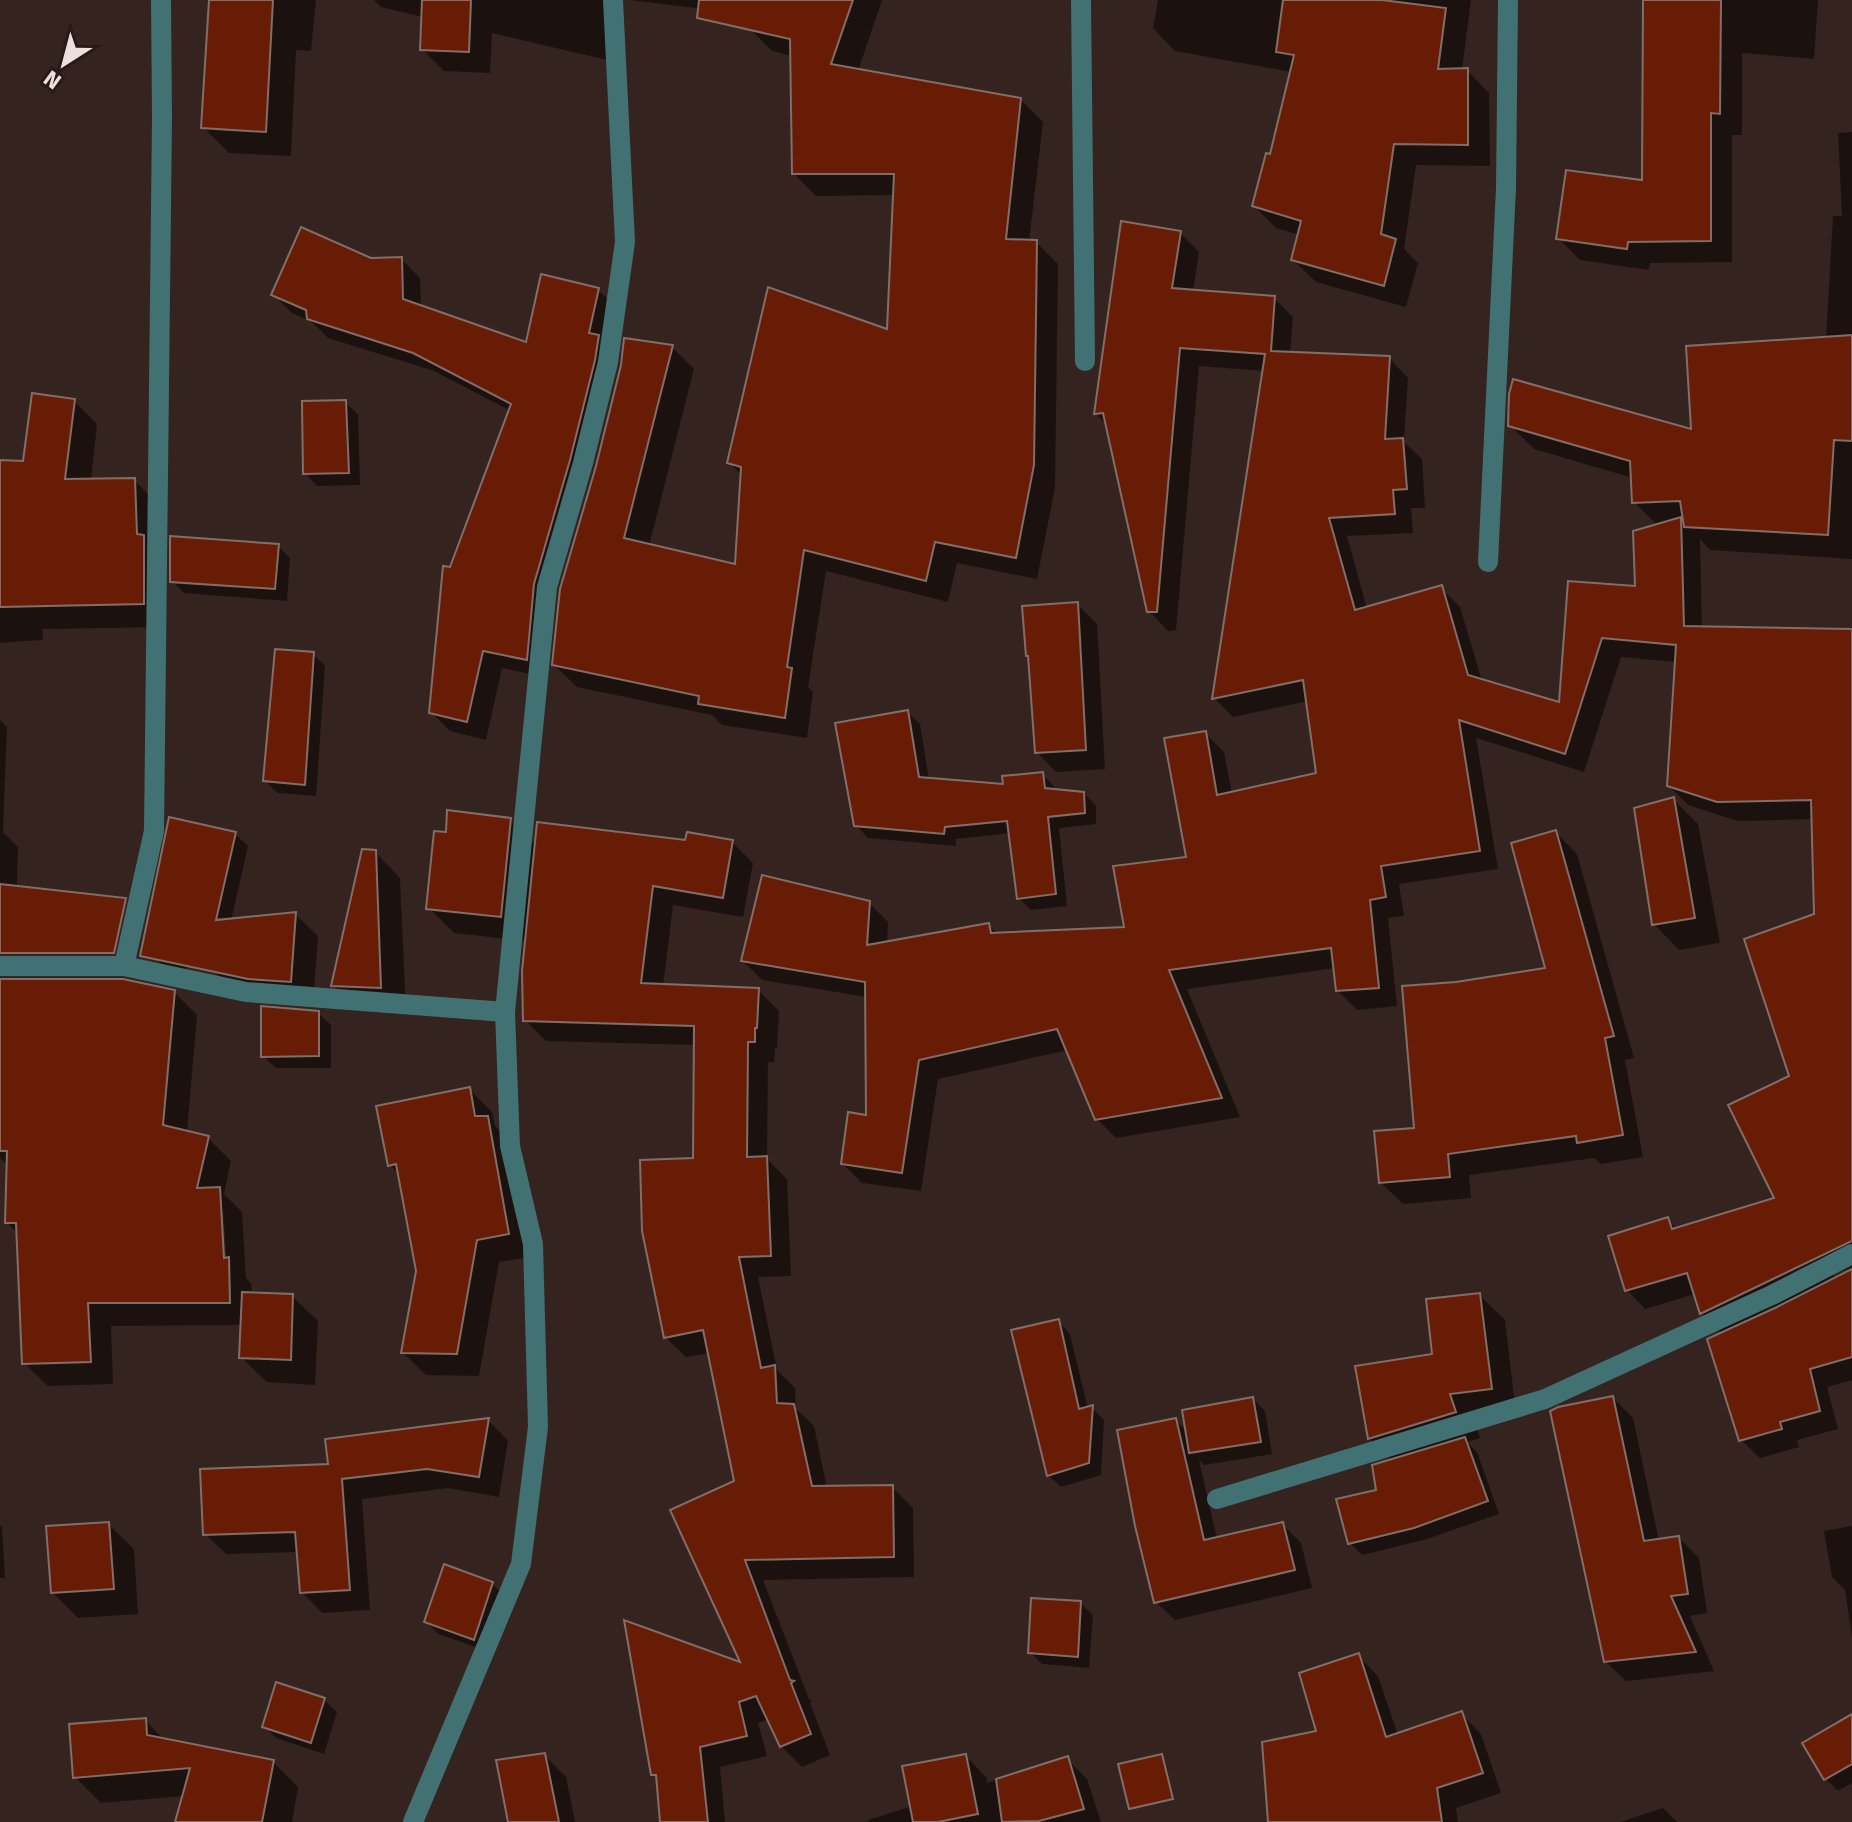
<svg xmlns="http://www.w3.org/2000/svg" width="1852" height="1822" viewBox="0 0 1852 1822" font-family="'Fira Sans',sans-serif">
<rect width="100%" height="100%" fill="#34231f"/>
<!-- shadow -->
<g fill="#0007" fill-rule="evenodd">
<polygon points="211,0 316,0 311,51 296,50 291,156 229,153 203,127"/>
<polygon points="374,0 621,0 607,60 492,33 490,73 444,71 422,49 423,17 381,7"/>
<polygon points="629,0 882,0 858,71 1020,99 1043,122 1029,242 1036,242 1058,264 1055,488 1037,579 957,563 948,602 826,571 808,687 813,692 807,738 722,725 712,715 577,687 554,665 672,347 694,369 649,546 737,567 743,476 729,463 889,332 895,195 816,196 794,174 792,56 772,51 750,29 753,15"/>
<polygon points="1158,0 1471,0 1462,70 1467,70 1489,93 1490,166 1416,165 1404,249 1418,263 1406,307 1316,282 1293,260 1300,235 1276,228 1254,206 1272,157 1292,72 1175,51 1153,28"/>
<polygon points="1645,0 1818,0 1814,59 1742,53 1742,135 1732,135 1732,262 1650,263 1649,270 1580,260 1558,238 1644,182"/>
<polygon points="1852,132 1852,559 1710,550 1700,539 1702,629 1852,631 1852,1257 1849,1258 1852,1267 1833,1274 1834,1277 1820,1284 1840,1304 1852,1348 1852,1380 1827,1387 1838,1429 1797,1440 1799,1447 1760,1458 1741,1440 1722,1334 1701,1313 1695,1294 1645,1309 1626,1289 1667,1219 1677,1229 1776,1200 1791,1077 1816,915 1813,819 1738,821 1688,805 1669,786 1677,662 1621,657 1584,772 1476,738 1498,869 1399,884 1404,916 1388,918 1397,1006 1357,1010 1338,991 1335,968 1187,989 1240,1117 1116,1138 1097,1119 1068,1050 938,1079 921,1191 862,1183 843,1164 868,1117 867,997 762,980 743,961 869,903 888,922 887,943 988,925 998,934 1126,929 1189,859 1205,733 1224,752 1232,794 1319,774 1308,701 1233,717 1214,698 1265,371 1199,366 1176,630 1168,631 1149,611 1108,426 1096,414 1180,233 1199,252 1193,292 1274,298 1293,317 1290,354 1389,358 1408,378 1404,442 1422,459 1425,508 1411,508 1413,533 1347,536 1367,609 1441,588 1460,607 1482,681 1561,705 1570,583 1637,588 1658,526 1634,502 1633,478 1534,449 1510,425 1693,432 1826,339 1833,216 1842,216 1838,133"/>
<polygon points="401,259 420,278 421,308 527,345 598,290 617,308 553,603 545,677 502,668 486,740 450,731 431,712 452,569 511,411 434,371 328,338 312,322 292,313 273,294 371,260"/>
<polygon points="74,401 97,424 91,481 134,480 158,504 160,553 167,560 166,627 42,629 43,640 0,643 0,462 25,463"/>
<polygon points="345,402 358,414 360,485 317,486 305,473"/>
<polygon points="278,546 290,558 287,601 184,593 172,581"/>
<polygon points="1077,604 1097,624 1105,769 1056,772 1037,752"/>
<polygon points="313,654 325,666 316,796 278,793 265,781"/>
<polygon points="907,712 920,724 929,780 1005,787 1042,774 1054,786 1055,791 1084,793 1096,806 1096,824 1059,828 1067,906 1031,910 1019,898 1011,833 956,839 956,846 868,838 856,825"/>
<polygon points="0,720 7,727 3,832 18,847 16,918 0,917"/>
<polygon points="1673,799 1698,824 1720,943 1679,950 1654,924"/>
<polygon points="510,820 536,846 732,842 753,863 743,917 673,905 663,986 758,990 779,1011 777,1048 775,1048 774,1062 768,1062 767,1159 787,1179 791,1276 758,1277 777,1370 795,1388 796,1409 814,1426 827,1488 892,1487 913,1508 914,1577 763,1580 809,1699 812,1702 810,1703 830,1755 802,1767 781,1746 769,1719 758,1723 767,1756 720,1767 725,1822 662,1822 658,1780 653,1774 744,1666 737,1483 710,1353 686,1357 665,1337 695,1160 696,1045 546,1041 525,1020 527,941 454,933 429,908 447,834"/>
<polygon points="1555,832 1577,854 1634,1058 1625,1060 1643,1157 1601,1164 1594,1158 1469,1175 1471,1198 1403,1204 1381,1183 1416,1129 1456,984 1547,970"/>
<polygon points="235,834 248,846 231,921 295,914 318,936 313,1004 235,993 213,970 230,918 165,916"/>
<polygon points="375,852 400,878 406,1012 358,1010 333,985"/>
<polygon points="177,958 202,984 180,983 157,960"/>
<path d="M 174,992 L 197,1015 L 187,1132 L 208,1138 L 231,1161 L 224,1194 L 242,1212 L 246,1278 L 251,1283 L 252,1294 L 292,1296 L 318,1321 L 315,1385 L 267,1382 L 241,1357 L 243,1325 L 111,1326 L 113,1384 L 48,1386 L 24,1363 L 18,1234 L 7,1222 L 8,1166 L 0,1158 L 0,1007 ZM 219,1211 L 223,1211 L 227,1267 L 223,1268 Z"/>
<polygon points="318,1013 331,1025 331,1068 276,1068 263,1056"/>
<polygon points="469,1089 492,1112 495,1126 510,1141 531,1257 499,1262 479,1376 426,1375 403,1353 418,1271 400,1175 390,1165"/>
<polygon points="1479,1295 1505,1320 1516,1413 1474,1419 1480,1438 1467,1442 1477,1452 1499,1514 1427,1539 1362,1555 1350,1543 1378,1491 1392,1461 1370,1439 1434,1356"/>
<polygon points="1058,1321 1070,1334 1088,1409 1092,1408 1104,1420 1101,1475 1061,1487 1048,1475"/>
<polygon points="1613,1398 1633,1418 1659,1541 1679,1538 1699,1558 1707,1613 1690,1616 1714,1671 1626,1681 1605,1661"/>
<polygon points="1253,1399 1265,1411 1272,1454 1204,1465 1199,1460 1217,1539 1282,1524 1301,1543 1312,1588 1175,1620 1156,1602 1176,1421 1188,1433"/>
<polygon points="488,1420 508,1441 499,1497 448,1488 362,1499 370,1610 322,1613 302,1592 299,1552 226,1554 205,1534"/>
<polygon points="108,1524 134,1549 138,1614 78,1618 52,1592"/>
<polygon points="0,1525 2,1527 5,1578 0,1578"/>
<polygon points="1852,1526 1852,1637 1845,1590 1832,1577 1824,1531"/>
<polygon points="492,1584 505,1596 486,1651 439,1634 426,1622"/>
<polygon points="1080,1603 1093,1615 1089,1668 1042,1664 1030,1652"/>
<polygon points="1358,1656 1378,1676 1398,1735 1461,1714 1481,1734 1501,1793 1456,1808 1458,1822 1380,1822 1318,1732"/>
<polygon points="324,1700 337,1712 324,1754 276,1738 264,1726"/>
<polygon points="145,1720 165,1741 273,1762 298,1787 292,1822 177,1822 184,1796 101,1803 75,1777"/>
<polygon points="1852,1731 1852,1783 1838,1791 1826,1779"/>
<polygon points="545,1756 566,1777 575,1822 510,1822"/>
<polygon points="966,1756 986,1777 987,1783 1067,1759 1087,1779 1101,1822 869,1822 868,1820 912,1806"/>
<polygon points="1663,1808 1677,1822 1620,1822"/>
</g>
<!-- building -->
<g fill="#691c05" stroke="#826e68" stroke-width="2">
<polygon points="209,0 273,0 266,132 201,128"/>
<polygon points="422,0 471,0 469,52 420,50"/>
<polygon points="699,0 853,0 831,64 1021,98 1006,239 1037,240 1034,465 1016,558 935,542 926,581 804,550 787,667 792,668 785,718 698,704 699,696 552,665 560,589 596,466 621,365 624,338 673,345 624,538 735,564 741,467 727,463 768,287 887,329 894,174 792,174 790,39 697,18"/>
<polygon points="1283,0 1382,0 1446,8 1438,69 1468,68 1468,145 1394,144 1381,234 1396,239 1384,286 1291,260 1301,221 1252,206 1266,153 1270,154 1294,55 1276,52"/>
<polygon points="1643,0 1721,0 1720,114 1711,113 1711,241 1628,242 1627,249 1556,239 1566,170 1642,180"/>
<polygon points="1121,221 1181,231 1172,288 1275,296 1271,351 1390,356 1385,439 1403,438 1407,489 1393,490 1395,514 1329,518 1355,610 1442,585 1468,675 1559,702 1568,581 1635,586 1633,531 1681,517 1684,626 1852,629 1852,1241 1700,1314 1687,1273 1625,1291 1608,1236 1668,1217 1672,1229 1774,1198 1728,1105 1789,1076 1744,939 1814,914 1811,800 1717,802 1667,786 1676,645 1602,638 1565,754 1459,720 1480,851 1381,866 1386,897 1370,900 1379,988 1336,991 1331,948 1169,970 1222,1098 1095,1120 1057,1029 919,1060 902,1173 841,1164 848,1112 866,1115 865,982 741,961 762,875 870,901 867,945 989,923 991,933 1124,927 1113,866 1186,857 1164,738 1206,731 1217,795 1316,773 1303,680 1212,699 1265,354 1180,348 1157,612 1147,612 1103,413 1094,414"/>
<polygon points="301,227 371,258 402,257 403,299 526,342 541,274 599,288 589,333 599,335 595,360 570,460 534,584 527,660 483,651 467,722 429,713 443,566 450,567 511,404 413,353 307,319 306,310 271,295"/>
<polygon points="1852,335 1852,441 1834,440 1828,535 1684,527 1680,501 1632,503 1630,461 1508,426 1509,394 1513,379 1691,429 1686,346"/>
<polygon points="32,393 75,399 65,479 135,478 137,534 144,535 144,604 0,607 0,460 23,461"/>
<polygon points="346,400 349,473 303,474 302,401"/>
<polygon points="170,536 279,544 275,589 170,582"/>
<polygon points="1078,602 1086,750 1035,753 1028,656 1026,656 1022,606"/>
<polygon points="275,649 314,652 305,785 263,781"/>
<polygon points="908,710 919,777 1003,784 1002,776 1043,772 1045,788 1084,792 1085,813 1048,817 1056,894 1017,899 1007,821 945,827 944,834 854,826 835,723"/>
<polygon points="1674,797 1695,918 1652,925 1634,808"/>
<polygon points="447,810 511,818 501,917 426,909 434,831 446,832"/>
<polygon points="169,817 236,832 216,920 296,912 291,982 248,979 140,956"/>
<polygon points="537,822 685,840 687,832 733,840 723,898 653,886 641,983 759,988 757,1028 755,1028 755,1042 748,1042 747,1157 767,1156 771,1256 739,1257 761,1368 775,1365 777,1403 794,1404 812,1486 893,1485 894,1557 745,1560 790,1680 794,1681 791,1683 811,1734 780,1747 756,1696 739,1702 747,1736 700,1747 708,1822 660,1822 656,1775 651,1775 624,1620 740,1662 670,1510 734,1481 703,1330 664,1338 642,1231 640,1160 693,1158 694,1026 523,1021 522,971"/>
<polygon points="1556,830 1614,1036 1605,1038 1623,1135 1577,1143 1576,1136 1448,1154 1450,1177 1379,1183 1374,1131 1414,1128 1402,986 1456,982 1545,968 1511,843"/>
<polygon points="362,849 376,850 381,988 331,986"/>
<polygon points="0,884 126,898 114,953 0,953"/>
<polygon points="0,979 123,979 175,990 163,1125 209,1136 197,1188 220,1187 224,1258 229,1257 230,1303 88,1303 91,1362 22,1364 16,1223 5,1223 7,1151 0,1151"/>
<polygon points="261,1006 319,1011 319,1056 261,1057"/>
<polygon points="470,1087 475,1116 488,1116 509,1234 477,1240 457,1354 401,1353 416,1271 396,1164 388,1166 376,1106"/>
<polygon points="1852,1269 1852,1357 1810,1369 1820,1411 1780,1422 1782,1429 1739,1441 1707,1339 1777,1307"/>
<polygon points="242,1292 293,1294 291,1360 239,1358"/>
<polygon points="1480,1293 1492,1389 1450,1394 1456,1412 1368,1439 1355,1366 1432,1354 1426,1299"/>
<polygon points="1059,1319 1079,1409 1093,1405 1089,1463 1047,1476 1011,1330"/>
<polygon points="1613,1396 1644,1541 1679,1536 1688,1594 1671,1596 1696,1652 1604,1662 1550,1411 1558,1407"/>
<polygon points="1253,1397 1261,1442 1189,1453 1182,1410"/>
<polygon points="489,1418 479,1477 427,1469 342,1479 350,1590 300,1593 295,1532 203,1535 200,1469 328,1464 325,1439"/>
<polygon points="1176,1418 1204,1540 1283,1522 1295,1570 1154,1603 1135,1526 1117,1430"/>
<polygon points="1465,1437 1488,1501 1414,1528 1348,1544 1336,1499 1376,1490 1372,1465"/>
<polygon points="109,1522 114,1589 51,1593 46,1526"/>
<polygon points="444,1564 493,1582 474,1640 424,1622"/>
<polygon points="1031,1598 1081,1601 1078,1657 1028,1653"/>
<polygon points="1359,1653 1386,1737 1462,1711 1483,1773 1437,1788 1442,1822 1268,1822 1262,1742 1316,1731 1299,1673"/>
<polygon points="276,1682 325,1698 311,1743 262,1727"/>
<polygon points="1852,1714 1852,1764 1824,1780 1802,1743"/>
<polygon points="146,1718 147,1735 274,1760 262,1822 175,1822 190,1768 73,1778 69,1724"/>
<polygon points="545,1753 559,1822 508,1822 496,1760"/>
<polygon points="966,1754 978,1814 938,1822 913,1822 902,1766"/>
<polygon points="1162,1754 1173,1799 1129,1809 1118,1764"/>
<polygon points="1068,1756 1084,1809 1039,1821 1002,1822 996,1779"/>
</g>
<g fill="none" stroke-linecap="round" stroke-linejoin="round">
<!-- minor -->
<g stroke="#427173" stroke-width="20">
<polyline points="1081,0 1085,361"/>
<polyline points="1488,562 1506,188 1508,0"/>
<polyline points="0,966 124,966 246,992 505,1012"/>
<polyline points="124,966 154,831 162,118 161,0"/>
<polyline points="1217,1499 1545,1399 1772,1295 1852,1254"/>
<polyline points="413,1822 521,1564 538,1427 533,1244 510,1146 505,1012 547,587 583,463 608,362 625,242 613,0"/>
</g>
</g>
<!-- north arrow -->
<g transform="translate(64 64) rotate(216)" stroke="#2a1a16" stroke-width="6" paint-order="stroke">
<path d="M0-6L14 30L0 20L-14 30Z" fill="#ece0dd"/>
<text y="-12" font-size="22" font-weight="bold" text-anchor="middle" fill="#ece0dd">N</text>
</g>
</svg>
